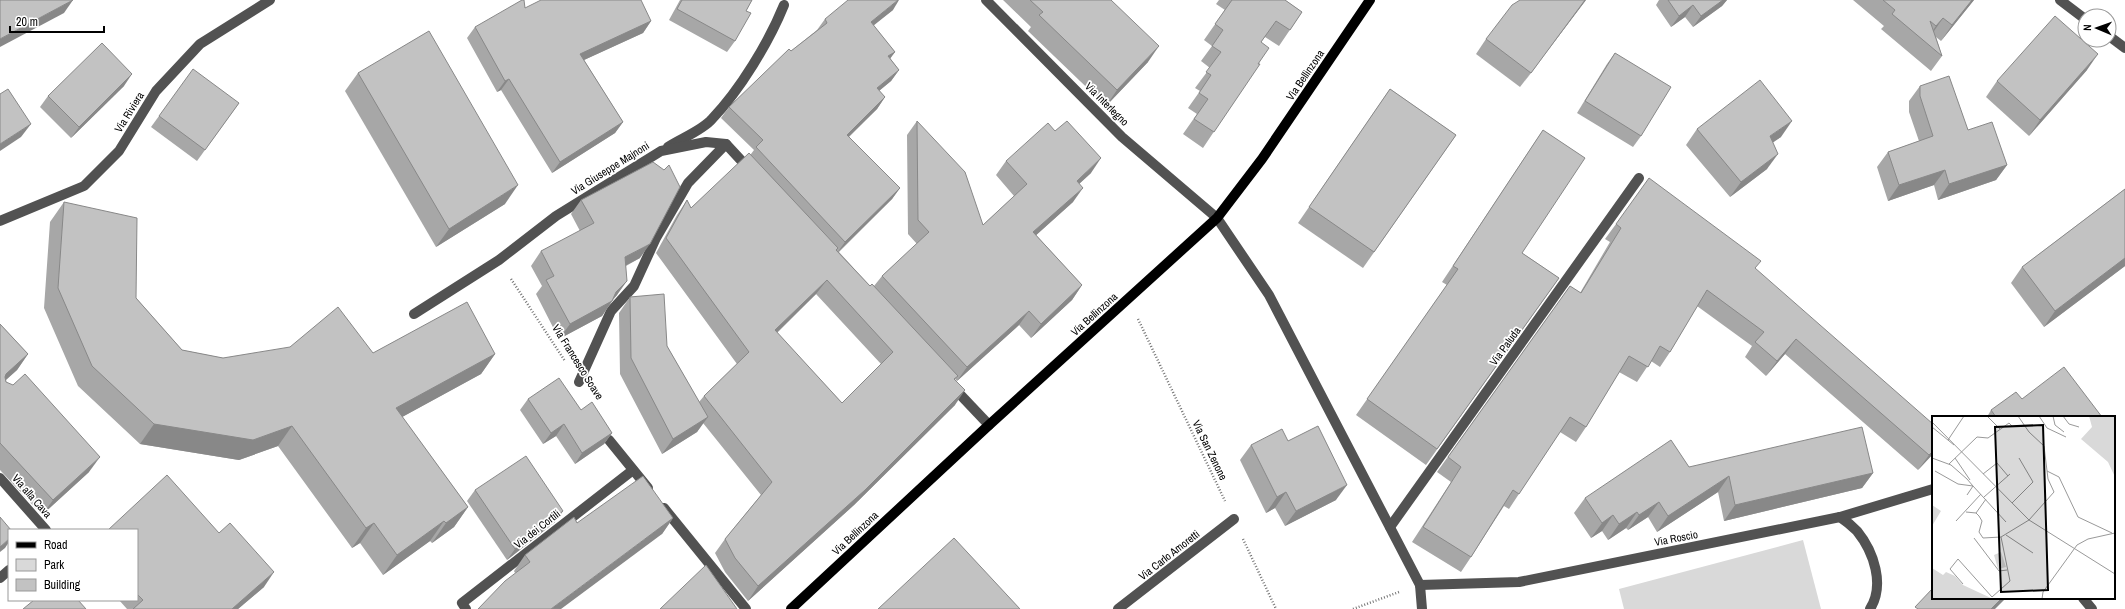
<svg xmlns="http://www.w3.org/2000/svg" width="2125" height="609" viewBox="0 0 2125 609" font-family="'Archivo Narrow',sans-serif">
<rect width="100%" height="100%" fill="#fff"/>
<!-- green -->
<polygon fill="#d9d9d9" points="1803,540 1821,609 1624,609 1619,589"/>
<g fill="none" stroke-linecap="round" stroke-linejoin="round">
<!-- path -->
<g stroke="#747474" stroke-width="2.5" stroke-dasharray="1 2" stroke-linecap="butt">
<polyline points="511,279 565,361"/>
<polyline points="1138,319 1225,501"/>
<polyline points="1243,539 1276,609"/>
<polyline points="1353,609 1399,592"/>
</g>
<!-- minor -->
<g stroke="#525252" stroke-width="10">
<polyline points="986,0 1122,137 1217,218 1269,295 1420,585 1422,609"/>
<polyline points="2060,0 2085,19"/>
<polyline points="2109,36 2125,48"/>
<path d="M 668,147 C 680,139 703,130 712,119 C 740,90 769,42 784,5"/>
<polyline points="0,221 84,186 119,151 156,91 200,44 270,0"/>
<polyline points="414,314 499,260 556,216 661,151 706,142 726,144 750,170"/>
<polyline points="579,382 611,311 634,286 656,238 688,183 726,144"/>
<polyline points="953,387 989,425"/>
<polyline points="609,440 648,488"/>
<polyline points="0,478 46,530"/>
<polyline points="664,508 746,609"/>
<path d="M 1840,517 C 1846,521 1852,526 1857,531 C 1874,552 1885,585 1870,609"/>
<polyline points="1390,527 1639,178"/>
<polyline points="0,578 9,570"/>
<polyline points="1420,585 1519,582 1840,517 1933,489"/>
<polyline points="2083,598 2092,609"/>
<polyline points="466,609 462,603 633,470"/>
<polyline points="1118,609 1234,519"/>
</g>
<!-- major -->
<polyline stroke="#000" stroke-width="10" points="791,609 989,425 1217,218 1262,159 1370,0"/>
</g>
<!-- wall -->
<g fill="#a7a7a7" fill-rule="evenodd">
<polygon points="680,0 752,0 746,11 735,41 727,52 669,20"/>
<polygon points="1003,0 1111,0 1148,62 1106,106 1028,31 1031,27"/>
<polygon points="1219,0 1285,0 1302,12 1279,46 1265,37 1261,42 1259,64 1203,148 1183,134 1197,114 1188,108 1200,91 1195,88 1210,68 1201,61 1212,46 1204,40 1225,10 1216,4"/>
<polygon points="1586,0 1520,87 1476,54 1486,39"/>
<polygon points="1659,0 1727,0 1722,6 1693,27 1685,17 1671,27 1656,5"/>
<polygon points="1853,0 1974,0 1941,41 1936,37 1942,56 1931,71 1881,29 1884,26"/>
<polygon points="525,8 651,21 643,33 584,60 623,122 615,133 552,173 501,90 497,92 467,38 475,27"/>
<path d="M 893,10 L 873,25 L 895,52 L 890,58 L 899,70 L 891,81 L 879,91 L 885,97 L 877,109 L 849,137 L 900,188 L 892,199 L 839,252 L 870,286 L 874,286 L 882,276 L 917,244 L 908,234 L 907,135 L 917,121 L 983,225 L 1014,196 L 996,175 L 1006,161 L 1091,173 L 1079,184 L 1073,202 L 1036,235 L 1082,285 L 1072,300 L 1031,338 L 1019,325 L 957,381 L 955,379 L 955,405 L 854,505 L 748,601 L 725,572 L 715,553 L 725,539 L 761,495 L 703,423 L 697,432 L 662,454 L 620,374 L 619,313 L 630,297 L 667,346 L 699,402 L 704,396 L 737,364 L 656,253 L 677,215 L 687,200 L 691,208 L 751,154 L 754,150 L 721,118 L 729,107 L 791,51 L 817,30 L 825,19 ZM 816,294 L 881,364 L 842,403 L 777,333 Z"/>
<polygon points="1615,53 1641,136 1633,147 1577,113 1607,64"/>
<polygon points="2087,70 2029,136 1986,97 1997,81"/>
<polygon points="358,73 505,204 436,247 345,91"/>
<polygon points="124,86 71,138 40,107 48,96"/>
<polygon points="1920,86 1968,130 2007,165 1996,180 1938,200 1934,185 1888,201 1877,167 1888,152 1919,141 1909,112 1909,101"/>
<polygon points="1390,89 1456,135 1363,268 1298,223"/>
<polygon points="239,103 197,161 151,127 159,116"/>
<polygon points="1697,129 1781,137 1772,142 1767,169 1730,197 1686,145"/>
<polygon points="1543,130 1522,253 1559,278 1426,465 1356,415 1447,285 1442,282"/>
<polygon points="2125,189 2125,266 2044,327 2011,283 2022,267"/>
<polygon points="581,200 640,258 626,266 617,295 613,300 602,316 559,339 536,294 542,286 531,266 541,251 580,231 571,214"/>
<polygon points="64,202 136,298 182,350 223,358 373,353 495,354 481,374 402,417 468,507 454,527 432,543 430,541 383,575 360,543 352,548 278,446 239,460 140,444 78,386 44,308 50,222"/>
<polygon points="1616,224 1755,269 1933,454 1918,470 1785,354 1766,376 1745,357 1752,346 1697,306 1670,352 1660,367 1651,361 1637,382 1619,372 1586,427 1576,442 1560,432 1509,509 1504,506 1471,557 1461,572 1412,542 1451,482 1437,472 1570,286 1580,293 1610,242 1605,239"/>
<polygon points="0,324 28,354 17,370 6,380 6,382 89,472 42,515 0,470"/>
<polygon points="528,399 581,410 612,433 604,444 575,464 556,436 543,444 520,410"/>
<polygon points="2022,399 2102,417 1987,417 1991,410"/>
<polygon points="1288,441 1336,500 1285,526 1275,508 1266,513 1240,460 1251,445"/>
<polygon points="1689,467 1873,473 1862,488 1724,521 1718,492 1657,532 1648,517 1628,530 1626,528 1608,540 1602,531 1591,538 1574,513 1585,498"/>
<polygon points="475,490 563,511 555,522 507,560 467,501"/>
<polygon points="673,518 662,534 515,573 514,571 525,555 577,523"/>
<polygon points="137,530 264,587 238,609 127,609 119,600 137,600"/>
</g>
<!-- shaded-wall -->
<g fill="#888">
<polygon points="73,0 64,13 0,47 0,39"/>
<polygon points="898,0 899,0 893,10 863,34 871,22"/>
<polygon points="1585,0 1586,0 1520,87 1531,73"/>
<polygon points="1723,0 1727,0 1722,6 1693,27 1701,16"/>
<polygon points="1972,0 1974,0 1941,41 1952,25"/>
<polygon points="1693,5 1685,17 1671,27 1679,16"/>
<polygon points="1943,18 1932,34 1925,42 1936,26"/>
<polygon points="651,21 643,33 573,65 580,54"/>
<polygon points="1159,46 1148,62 1106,106 1117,90"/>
<polygon points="895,52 887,63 888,56"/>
<polygon points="2098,54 2087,70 2029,136 2040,120"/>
<polygon points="899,70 891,81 869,99 877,88"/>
<polygon points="132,74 124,86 71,138 79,127"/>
<polygon points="509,79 501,90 497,92 505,81"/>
<polygon points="885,97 877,109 839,146 847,135"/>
<polygon points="1792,121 1781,137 1759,152 1770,136"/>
<polygon points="623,122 615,133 552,173 560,162"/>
<polygon points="31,124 21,137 0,151 0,144"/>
<polygon points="1778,154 1767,169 1730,197 1741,182"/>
<polygon points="1101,158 1091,173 1067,195 1077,181"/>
<polygon points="2007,165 1996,180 1938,200 1949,184"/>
<polygon points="1945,170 1934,185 1888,201 1899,185"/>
<polygon points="518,185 505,204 436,247 449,229"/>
<polygon points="900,188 892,199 837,253 845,242"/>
<polygon points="1083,188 1073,202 1023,247 1033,232"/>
<polygon points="650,244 640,258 615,271 625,257"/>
<polygon points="2125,258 2125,266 2044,327 2055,311"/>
<polygon points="827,280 816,294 764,345 775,330"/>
<polygon points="627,281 617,295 610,302 612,301 602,316 559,339 570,324 616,292"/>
<polygon points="1082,285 1072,300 1031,338 1041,324"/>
<polygon points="1029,311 1019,325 957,381 967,367"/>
<polygon points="1796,339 1785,354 1766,376 1777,361"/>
<polygon points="28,354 17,370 0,385 6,374"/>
<polygon points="495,354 481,374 382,428 396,408"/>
<polygon points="965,390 955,405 854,505 748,601 758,586"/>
<polygon points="708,417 697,432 662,454 673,439"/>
<polygon points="154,424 292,426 278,446 239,460 140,444"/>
<polygon points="564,424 556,436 543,444 551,433"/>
<polygon points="612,433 604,444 575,464 582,453"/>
<polygon points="1933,451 1933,454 1918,470 1929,455"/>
<polygon points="100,457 89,472 42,515 53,500"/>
<polygon points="1873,473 1862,488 1724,521 1735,505"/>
<polygon points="1729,476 1718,492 1657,532 1668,516"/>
<polygon points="1347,485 1336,500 1285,526 1296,511"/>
<polygon points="1286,492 1275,508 1266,513 1277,497"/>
<polygon points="1659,502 1648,517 1628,530 1639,515"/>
<polygon points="468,507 454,527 432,543 446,523"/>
<polygon points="563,511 555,522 507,560 515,549"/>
<polygon points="1637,512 1626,528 1608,540 1619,524"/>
<polygon points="1613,515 1602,531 1591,538 1602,523"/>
<polygon points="673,518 662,534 561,609 551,609"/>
<polygon points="444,521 430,541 383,575 397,555"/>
<polygon points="374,523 360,543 352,548 366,528"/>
<polygon points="9,539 9,542 5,548 0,552 0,547"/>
<polygon points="274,572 264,587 238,609 232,609"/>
<polygon points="2002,598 2006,598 1995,609 1991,609"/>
</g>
<!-- building -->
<g fill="#c2c2c2" stroke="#888" fill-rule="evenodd">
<polygon points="0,0 73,0 0,39"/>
<polygon points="522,0 524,0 525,8 541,0 641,0 651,21 580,54 623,122 560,162 509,79 505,81 475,27"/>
<polygon points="682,0 752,0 746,11 751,13 735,41 677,9"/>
<polygon points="848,0 898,0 871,22 895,52 888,56 899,70 877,88 885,97 847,135 900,188 845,242 756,147 763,140 729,107 789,49 791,51 827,23 825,19"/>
<polygon points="1030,0 1111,0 1159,46 1117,90 1039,15 1043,12"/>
<polygon points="1232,0 1285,0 1302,12 1290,30 1276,21 1261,42 1269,48 1258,64 1260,64 1214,132 1194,119 1208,99 1199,93 1211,75 1206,72 1221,52 1212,46 1223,30 1215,24"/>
<polygon points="1520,0 1585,0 1531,73 1486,39 1512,5"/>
<polygon points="1668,0 1723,0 1701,16 1693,5 1679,16"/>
<polygon points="1883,0 1972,0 1952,25 1943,18 1936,26 1930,21 1942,56 1892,14 1895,10"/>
<polygon points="2055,16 2098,54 2040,120 1997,81"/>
<polygon points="429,31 518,185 449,229 358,73"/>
<polygon points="102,43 132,74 79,127 48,96"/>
<polygon points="1615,53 1671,87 1641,136 1585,101"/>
<polygon points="193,69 239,103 205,150 159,116"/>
<polygon points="1949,76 1968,130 1992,122 2007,165 1949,184 1945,170 1899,185 1888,152 1933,136 1920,96 1920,86"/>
<polygon points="1760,80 1792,121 1770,136 1778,154 1741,182 1697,129"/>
<polygon points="8,89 31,124 0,144 0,94"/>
<polygon points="1390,89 1456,135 1374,252 1309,207"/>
<polygon points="917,121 965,172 983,225 1027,184 1006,161 1048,123 1055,131 1067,121 1101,158 1077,181 1083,188 1033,232 1082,285 1041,324 1029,311 967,367 882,276 929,232 918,220"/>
<polygon points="1543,130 1585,158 1522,253 1559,278 1437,449 1367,399 1458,269 1453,266"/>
<path d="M 749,153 L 838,248 L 836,250 L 870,286 L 872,284 L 958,376 L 954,379 L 965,390 L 865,490 L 758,586 L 735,558 L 725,539 L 772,482 L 704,396 L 749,352 L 666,238 L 687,200 L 691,208 ZM 827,280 L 893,352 L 842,403 L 775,330 Z"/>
<polygon points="653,162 664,170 669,165 680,187 650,244 625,257 627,281 616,292 612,301 570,324 546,280 554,276 541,251 594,223 581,200"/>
<polygon points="1649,178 1761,261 1755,268 1933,424 1933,451 1929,455 1796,339 1777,361 1755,342 1764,332 1707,290 1670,352 1660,346 1648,367 1629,356 1586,427 1570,417 1519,494 1513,490 1471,557 1423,527 1461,467 1448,457 1570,286 1581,293 1621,228 1616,224"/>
<polygon points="2125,189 2125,258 2055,311 2022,267"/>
<polygon points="64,202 137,218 136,298 182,350 223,358 290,347 338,307 373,353 467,302 495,354 396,408 468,507 446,523 444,521 397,555 374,523 366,528 292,426 253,440 154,424 92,366 58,288"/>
<polygon points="664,294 667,346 708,417 673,439 631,358 630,297"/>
<polygon points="0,324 28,354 6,374 5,377 6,382 13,385 25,374 100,457 53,500 0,443"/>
<polygon points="2064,367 2102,417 1996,417 1991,410 2016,392 2022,399"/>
<polygon points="559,378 581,410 592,402 612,433 582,453 564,424 551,433 528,399"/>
<polygon points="1318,426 1347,485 1296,511 1286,492 1277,497 1251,445 1282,429 1288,441"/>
<polygon points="1862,427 1873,473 1735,505 1729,476 1668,516 1659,502 1639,515 1637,512 1619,524 1613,515 1602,523 1585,498 1671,440 1689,467"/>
<polygon points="526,456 563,511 515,549 475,490"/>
<polygon points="167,475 219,533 230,523 274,572 232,609 133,609 143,600 137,594 137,530 108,530"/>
<polygon points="643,476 673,518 551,609 478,609 505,581 530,562 525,555 574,517 577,523"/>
<polygon points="0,517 11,530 9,530 9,539 0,547"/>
<polygon points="954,538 1020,609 878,609"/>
<polygon points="706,565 737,609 660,609"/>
<polygon points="1933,588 1933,598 2002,598 1991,609 1918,609 1915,607"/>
<polygon points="34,600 78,600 86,609 23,609"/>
</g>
<g text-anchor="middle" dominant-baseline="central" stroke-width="3.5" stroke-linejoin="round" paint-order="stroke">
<!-- street labels -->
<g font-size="11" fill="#000" stroke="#fff">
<text transform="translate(1305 75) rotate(-56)">Via Bellinzona</text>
<text transform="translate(1107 104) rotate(45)">Via Interlegno</text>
<text transform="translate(129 112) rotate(-58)">Via Riviera</text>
<text transform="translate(610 168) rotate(-32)">Via Giuseppe Majnoni</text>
<text transform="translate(1094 314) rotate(-42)">Via Bellinzona</text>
<text transform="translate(1505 346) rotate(-54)">Via Paluda</text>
<text transform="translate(578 362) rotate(58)">Via Francesco Soave</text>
<text transform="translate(1210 450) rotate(64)">Via San Zenone</text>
<text transform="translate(32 496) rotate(49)">Via alla Cava</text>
<text transform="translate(537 529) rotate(-38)">Via dei Cortili</text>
<text transform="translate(855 533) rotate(-43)">Via Bellinzona</text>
<text transform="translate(1676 538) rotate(-11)">Via Roscio</text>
<text transform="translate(1169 555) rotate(-38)">Via Carlo Amoretti</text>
</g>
</g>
<!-- overview -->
<g transform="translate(1932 416)">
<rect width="183" height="183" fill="#fff"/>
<path d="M 157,0 L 183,0 L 183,61 L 176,46 L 149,23 L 160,11 ZM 0,89 L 9,95 L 0,110 ZM 69,136 L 74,151 L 66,153 L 62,139 ZM 0,152 L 11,159 L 14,156 L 23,160 L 31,169 L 61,183 L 0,183 Z" fill="#d9d9d9"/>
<path fill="none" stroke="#999" stroke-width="1" d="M 55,0 L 68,13M 107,0 L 115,12 L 134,21M 121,0 L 123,9 L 132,16M 131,0 L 137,8 L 147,11M 0,6 L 97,104 L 183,158M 0,11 L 22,29M 16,24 L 32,0M 0,42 L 19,49 L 35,63 L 41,70 L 35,79M 23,42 L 38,64M 17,48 L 45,21 L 56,22 L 77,7 L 81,11M 3,55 L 26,68 L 41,70 L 74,106M 115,55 L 127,61 L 146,101 L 180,117M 51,58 L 65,47 L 76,60M 52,81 L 78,58M 80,87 L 101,66 L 87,42M 34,96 L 44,97 L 47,100 L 50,105 L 47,116 L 51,122 L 69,121 L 97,104 L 122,76 L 116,63 L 112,30 L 97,16 L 86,0M 44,97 L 54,83M 24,105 L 49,78M 74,119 L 101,137M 42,122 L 67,155 L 75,154M 31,168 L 18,153 L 26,143 L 60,181 L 78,165 L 69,121M 110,183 L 111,176 L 145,129 L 156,123 L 183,117"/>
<path fill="#000" fill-opacity="0.15" stroke="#000" stroke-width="2" d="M 111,9 L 116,174 L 69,176 L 63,11 Z"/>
<rect width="183" height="183" fill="none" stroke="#000" stroke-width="2"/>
</g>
<!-- legend -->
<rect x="8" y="529" width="130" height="72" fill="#ffffff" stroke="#999999"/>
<rect x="16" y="542" width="20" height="6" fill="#000000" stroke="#999999"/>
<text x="44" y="549" font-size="12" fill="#000000">Road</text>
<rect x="16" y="559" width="20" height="12" fill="#d9d9d9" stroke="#999999"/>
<text x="44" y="569" font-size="12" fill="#000000">Park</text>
<rect x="16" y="579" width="20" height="12" fill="#c2c2c2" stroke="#999999"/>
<text x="44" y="589" font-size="12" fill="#000000">Building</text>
<!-- north arrow -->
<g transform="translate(2097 28) rotate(272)"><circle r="19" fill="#ffffff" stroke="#999999"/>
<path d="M0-3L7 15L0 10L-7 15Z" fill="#000000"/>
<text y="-6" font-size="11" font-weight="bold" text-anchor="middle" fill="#000000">N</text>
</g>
<!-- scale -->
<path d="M10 26v6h94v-6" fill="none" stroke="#000000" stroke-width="2"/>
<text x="16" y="26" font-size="12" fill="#000000" stroke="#ffffff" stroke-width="3" paint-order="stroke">20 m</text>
</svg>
